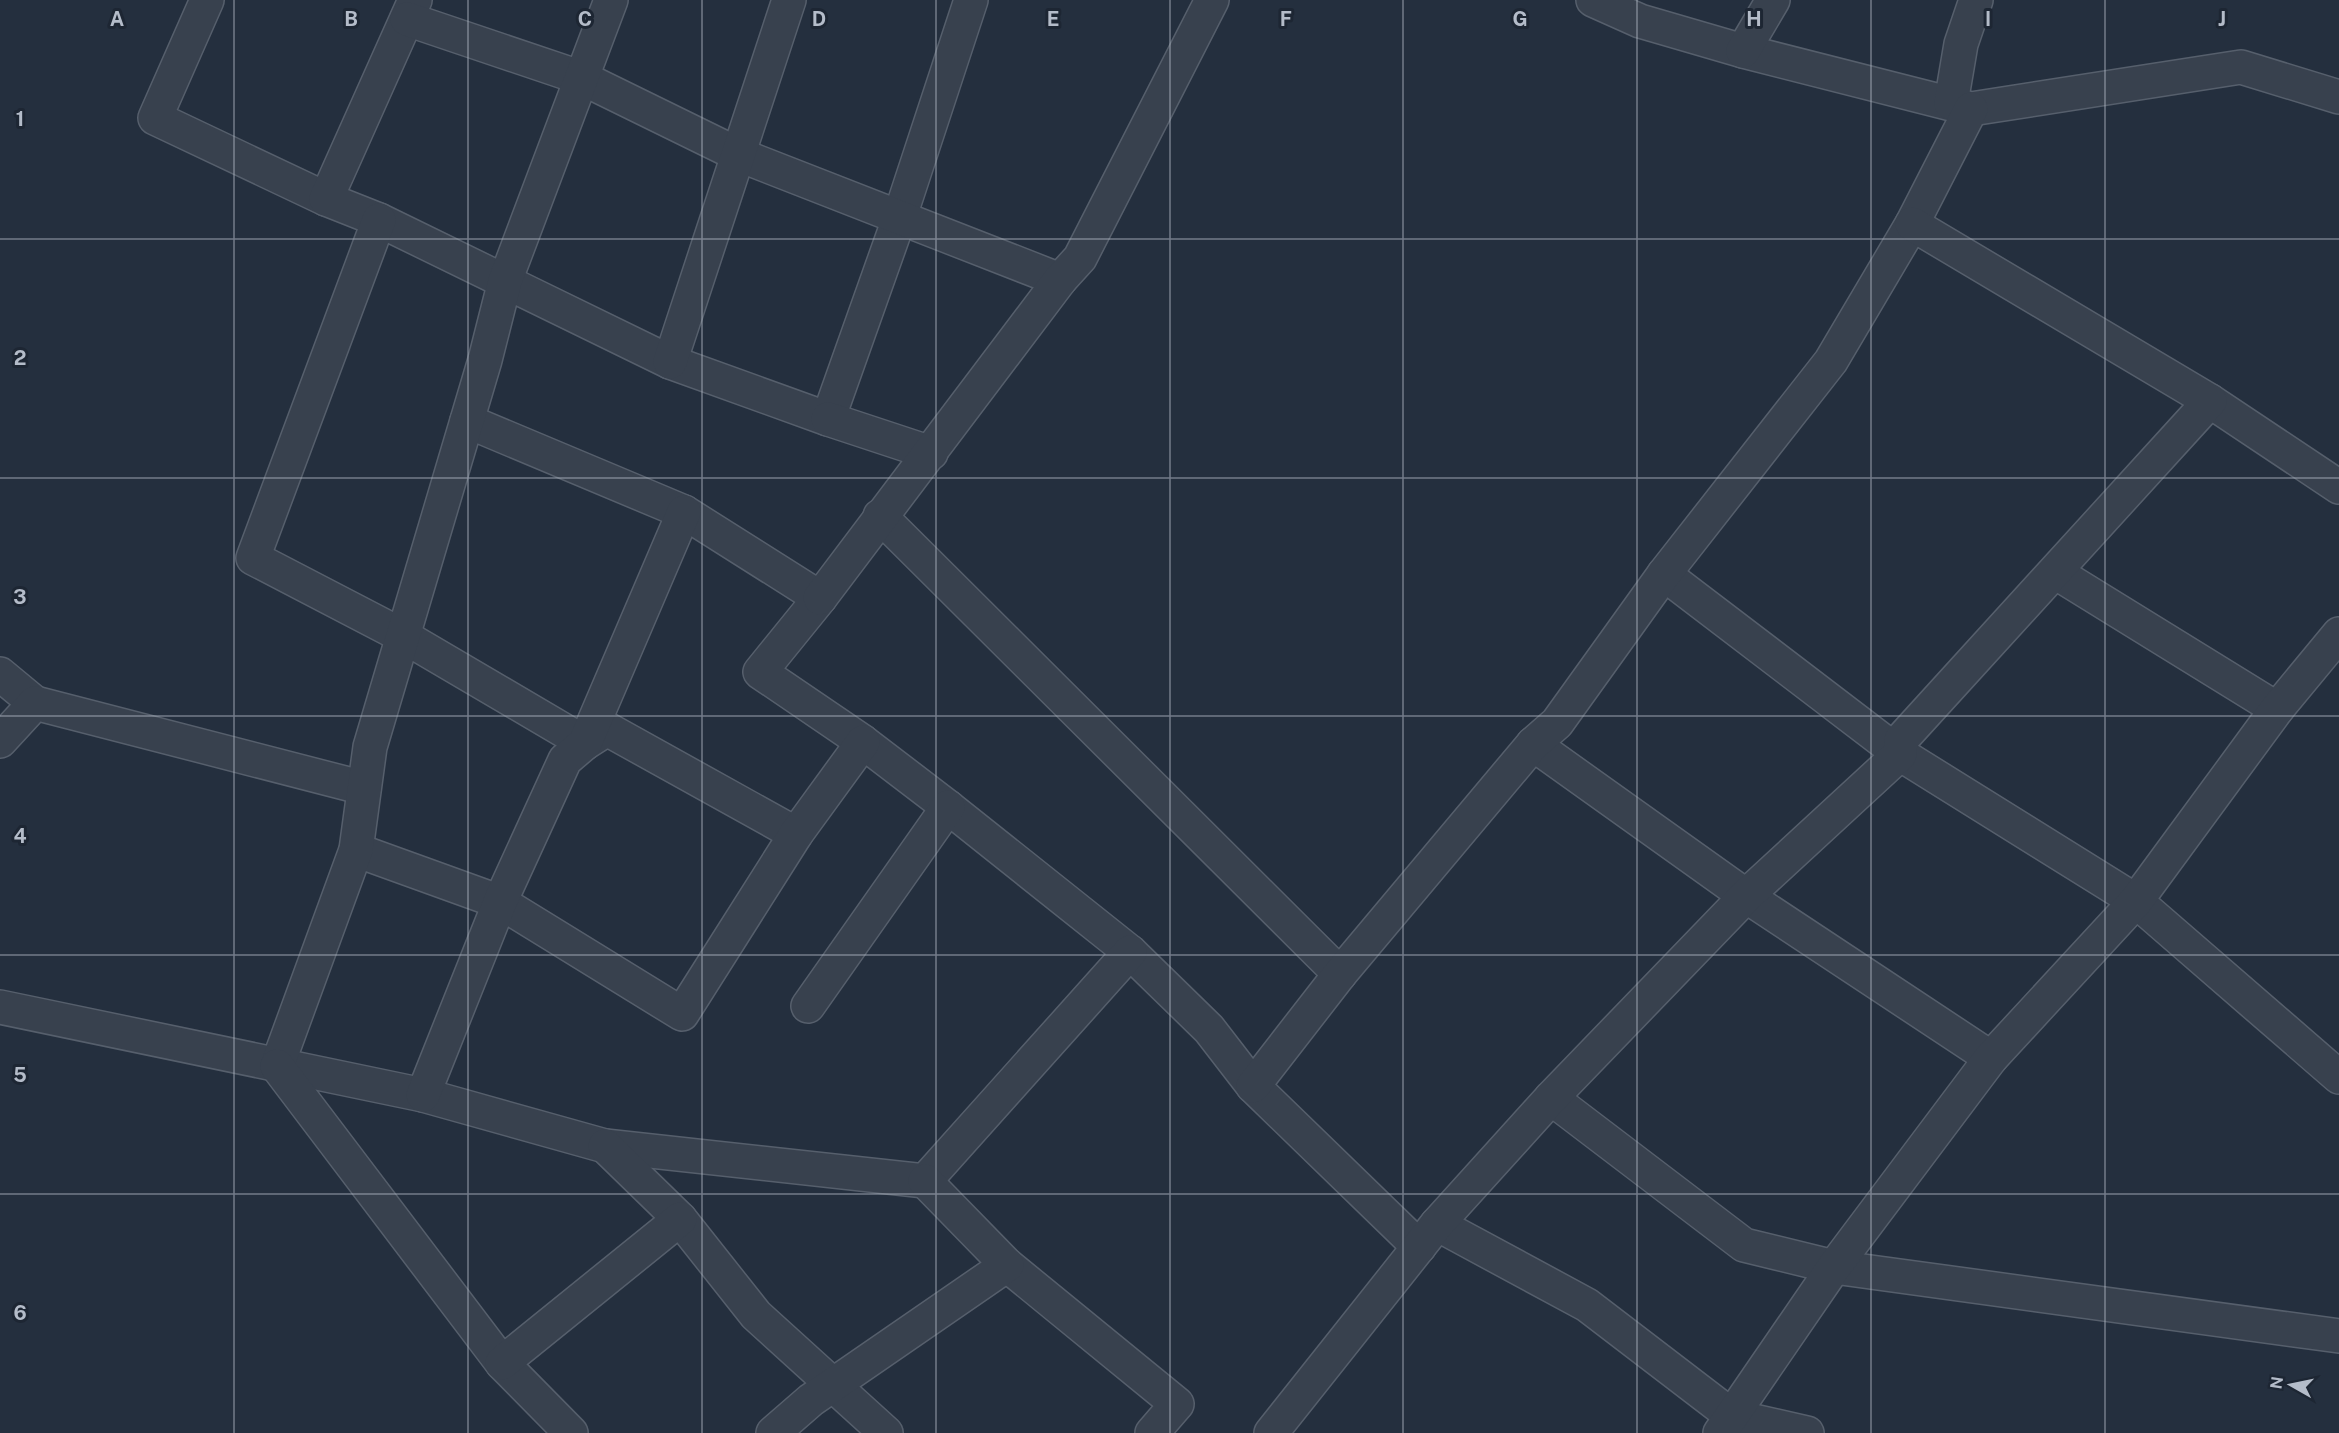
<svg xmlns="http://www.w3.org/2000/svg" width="2339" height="1433" viewBox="0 0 2339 1433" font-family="'Public Sans',sans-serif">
<rect width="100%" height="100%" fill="#242f3e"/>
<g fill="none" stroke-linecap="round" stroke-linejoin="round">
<!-- minor casing -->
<g stroke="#565f6c" stroke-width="36">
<g id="minor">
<polyline points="207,0 155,118 326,199"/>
<polyline points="415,0 326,199 379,220 670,362 828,419 899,219 971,0"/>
<polyline points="1593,0 1640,21 1743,51 1971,109 2241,67 2339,97"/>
<polyline points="407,19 582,78 737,154 1060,280"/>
<polyline points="1743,51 1773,0"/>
<polyline points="1951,103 1961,44 1976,0"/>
<polyline points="379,220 253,558 403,636 585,743 607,729 796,834"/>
<polyline points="670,362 789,0"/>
<polyline points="2210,401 2339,487"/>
<polyline points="828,419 931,453"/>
<polyline points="467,421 684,512 820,598 760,672 863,742 948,807 1130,952 1209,1029 1253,1086 1419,1247"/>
<polyline points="880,516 1340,974"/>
<polyline points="2055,572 2277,709"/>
<polyline points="1664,574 1900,754 2136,901 2339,1077"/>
<polyline points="820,598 1060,280 1080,258 1212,0"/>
<polyline points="0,674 35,703"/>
<polyline points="0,741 35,703 364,788"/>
<polyline points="1533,744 1746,896 1991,1058"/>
<polyline points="356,850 500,902 682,1014 796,834 863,742"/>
<polyline points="808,1006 948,807"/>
<polyline points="0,1007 423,1095 605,1146 925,1181 1130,952"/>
<polyline points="277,1066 356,850 370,747 485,360 505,281 611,0"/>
<polyline points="277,1066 502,1363 571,1433"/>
<polyline points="1253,1086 1340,974 1533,744 1557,723 1664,574 1831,361 1912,224 1971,109"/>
<polyline points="423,1095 500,902 565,760 585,743 684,512"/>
<polyline points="1551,1098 1744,1245 1834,1267 2339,1336"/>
<polyline points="605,1146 680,1219 756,1315 886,1433"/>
<polyline points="1437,1224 1587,1305 1732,1416 1807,1433"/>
<polyline points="1007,1265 1177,1404 1152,1433"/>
<polyline points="502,1363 680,1219"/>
<polyline points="773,1433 811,1400 1007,1265 925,1181"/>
<polyline points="1271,1433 1437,1224 1551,1098 1746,896 1900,754 1901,740 2210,401 1912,224"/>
<polyline points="1720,1433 1834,1267 1991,1058 2136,901 2277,709 2339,634"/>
</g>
</g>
<!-- minor -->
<use href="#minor" stroke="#38414e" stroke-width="33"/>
</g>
<!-- grid -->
<path fill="none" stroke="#b4bcc9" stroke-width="1.5" stroke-opacity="0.55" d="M 234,0 L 234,1433M 468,0 L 468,1433M 702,0 L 702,1433M 936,0 L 936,1433M 1170,0 L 1170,1433M 1403,0 L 1403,1433M 1637,0 L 1637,1433M 1871,0 L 1871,1433M 2105,0 L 2105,1433M 0,239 L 2339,239M 0,478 L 2339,478M 0,716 L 2339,716M 0,955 L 2339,955M 0,1194 L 2339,1194"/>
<g font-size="20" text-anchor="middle" font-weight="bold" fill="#b4bcc9" stroke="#1d2633" stroke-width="6" stroke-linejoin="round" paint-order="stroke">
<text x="117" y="26">A</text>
<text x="351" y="26">B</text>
<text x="585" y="26">C</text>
<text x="819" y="26">D</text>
<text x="1053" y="26">E</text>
<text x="1286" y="26">F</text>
<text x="1520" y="26">G</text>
<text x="1754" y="26">H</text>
<text x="1988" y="26">I</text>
<text x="2222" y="26">J</text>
<text x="20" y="126">1</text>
<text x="20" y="365">2</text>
<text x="20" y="604">3</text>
<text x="20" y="843">4</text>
<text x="20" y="1082">5</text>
<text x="20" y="1320">6</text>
</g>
<!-- north arrow -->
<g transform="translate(2291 1385) rotate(279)" stroke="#1d2633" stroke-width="4.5" paint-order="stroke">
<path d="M0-4.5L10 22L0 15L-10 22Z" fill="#b4bcc9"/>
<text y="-9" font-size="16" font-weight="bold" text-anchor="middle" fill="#b4bcc9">N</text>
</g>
</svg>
